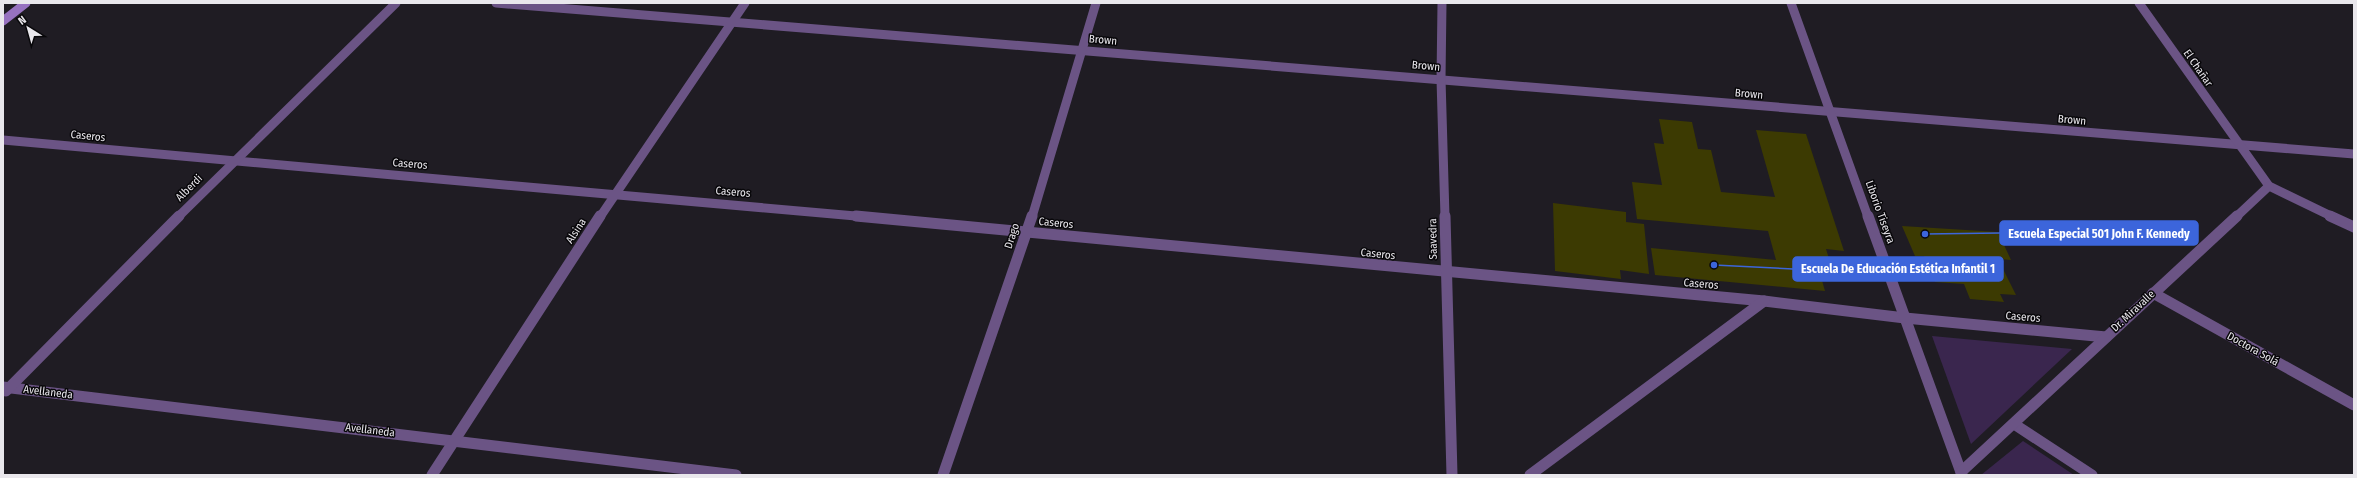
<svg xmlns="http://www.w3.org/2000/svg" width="2357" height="478" viewBox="0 0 2357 478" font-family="'Fira Sans Condensed',sans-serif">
<rect width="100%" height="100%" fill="#1f1c23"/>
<!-- green -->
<g fill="#3a264e">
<polygon points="1932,336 2072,349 1971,444"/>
<polygon points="2023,441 2074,475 1981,475"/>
</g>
<!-- building -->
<g fill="#3c3a02">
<polygon points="1659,119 1692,122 1698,149 1711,150 1721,192 1775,197 1756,130 1806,134 1844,251 1826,249 1833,271 1819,270 1825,291 1655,275 1651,248 1776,260 1768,231 1637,219 1632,182 1662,185 1654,143 1664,144"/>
<polygon points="1553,203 1626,212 1626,222 1644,224 1649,274 1620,270 1621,279 1555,271"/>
<polygon points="1902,226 1998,232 2011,260 1998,259 2016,295 2000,294 2004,302 1970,299 1964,284 1935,282 1924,256 1915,256"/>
</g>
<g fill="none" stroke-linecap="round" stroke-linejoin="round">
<!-- minor-far1 -->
<g stroke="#6b5485" stroke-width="9">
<polyline points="496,3 2354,154"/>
<polyline points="1442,3 1441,79 1445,217"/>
<polyline points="1791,3 1868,217"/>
<polyline points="2139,3 2269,186 2333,217"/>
<path d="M 3,140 C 291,168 579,190 867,217"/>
<polyline points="178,217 396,3"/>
<polyline points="600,217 745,3"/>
<polyline points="1032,217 1096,3"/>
<polyline points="2236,217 2269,186"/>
</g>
<!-- minor -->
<g stroke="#6b5485" stroke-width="11">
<polyline points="856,216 1764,301 1905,318 2106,337"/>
<polyline points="1445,216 1452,475"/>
<polyline points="1868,216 1962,475"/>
<polyline points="2330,216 2354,227"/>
<polyline points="2153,293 2354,405"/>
<polyline points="3,387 736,475"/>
<polyline points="6,391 179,216"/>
<polyline points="2014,424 2092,475"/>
<polyline points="1961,472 2237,216"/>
<polyline points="432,475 600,216"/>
<polyline points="943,475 1032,216"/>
<polyline points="1530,475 1764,301"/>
</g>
<!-- secondary -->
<polyline stroke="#9772c0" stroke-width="9" points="3,21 26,3"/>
</g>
<g text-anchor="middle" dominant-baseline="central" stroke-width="3" stroke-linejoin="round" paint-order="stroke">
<!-- street labels -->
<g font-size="11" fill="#e9e7ec" stroke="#08070a">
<text transform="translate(1103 40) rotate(5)">Brown</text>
<text transform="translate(1426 66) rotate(5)">Brown</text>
<text transform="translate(2198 68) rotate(55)">El Chañar</text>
<text transform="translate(1749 94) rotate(5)">Brown</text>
<text transform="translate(2072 120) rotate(5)">Brown</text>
<text transform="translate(88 136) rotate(6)">Caseros</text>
<text transform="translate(410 164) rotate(5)">Caseros</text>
<text transform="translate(189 188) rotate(-45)">Alberdi</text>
<text transform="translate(733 192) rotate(5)">Caseros</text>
<text transform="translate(1880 212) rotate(70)">Liborio Tiseyra</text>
<text transform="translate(1056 223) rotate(6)">Caseros</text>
<text transform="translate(576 231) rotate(-57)">Alsina</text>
<text transform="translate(1012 236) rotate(-72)">Drago</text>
<text transform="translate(1433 239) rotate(-91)">Saavedra</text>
<text transform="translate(1378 254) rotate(6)">Caseros</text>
<text transform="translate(1701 284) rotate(5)">Caseros</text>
<text transform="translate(2133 311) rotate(-43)">Dr. Miravalle</text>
<text transform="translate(2023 317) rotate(5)">Caseros</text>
<text transform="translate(2253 349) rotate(29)">Doctora Solá</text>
<text transform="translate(48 392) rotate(7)">Avellaneda</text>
<text transform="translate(370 430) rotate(7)">Avellaneda</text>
</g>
</g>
<!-- callouts -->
<path fill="none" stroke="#3c65db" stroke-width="1.5" d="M1925 234L2000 233M1714 265L1793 269"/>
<g fill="#3c65db" stroke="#08070a" stroke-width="1.5">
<circle cx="1925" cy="234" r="4"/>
<circle cx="1714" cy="265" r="4"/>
</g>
<g fill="#3c65db" stroke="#3c65db" stroke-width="1.5">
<rect x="2000" y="221" width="198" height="24" rx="4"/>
<rect x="1793" y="257" width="210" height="24" rx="4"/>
</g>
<g font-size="12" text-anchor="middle" font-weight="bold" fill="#fff">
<text x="2099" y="238">Escuela Especial 501 John F. Kennedy</text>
<text x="1898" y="273">Escuela De Educación Estética Infantil 1</text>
</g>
<!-- border -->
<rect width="2357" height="478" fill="none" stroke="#e9e7ec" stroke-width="8"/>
<!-- north arrow -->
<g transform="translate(28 28) rotate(323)" stroke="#08070a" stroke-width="3" paint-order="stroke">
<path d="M0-3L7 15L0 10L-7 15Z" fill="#e9e7ec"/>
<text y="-6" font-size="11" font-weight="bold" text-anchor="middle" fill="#e9e7ec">N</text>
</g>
</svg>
